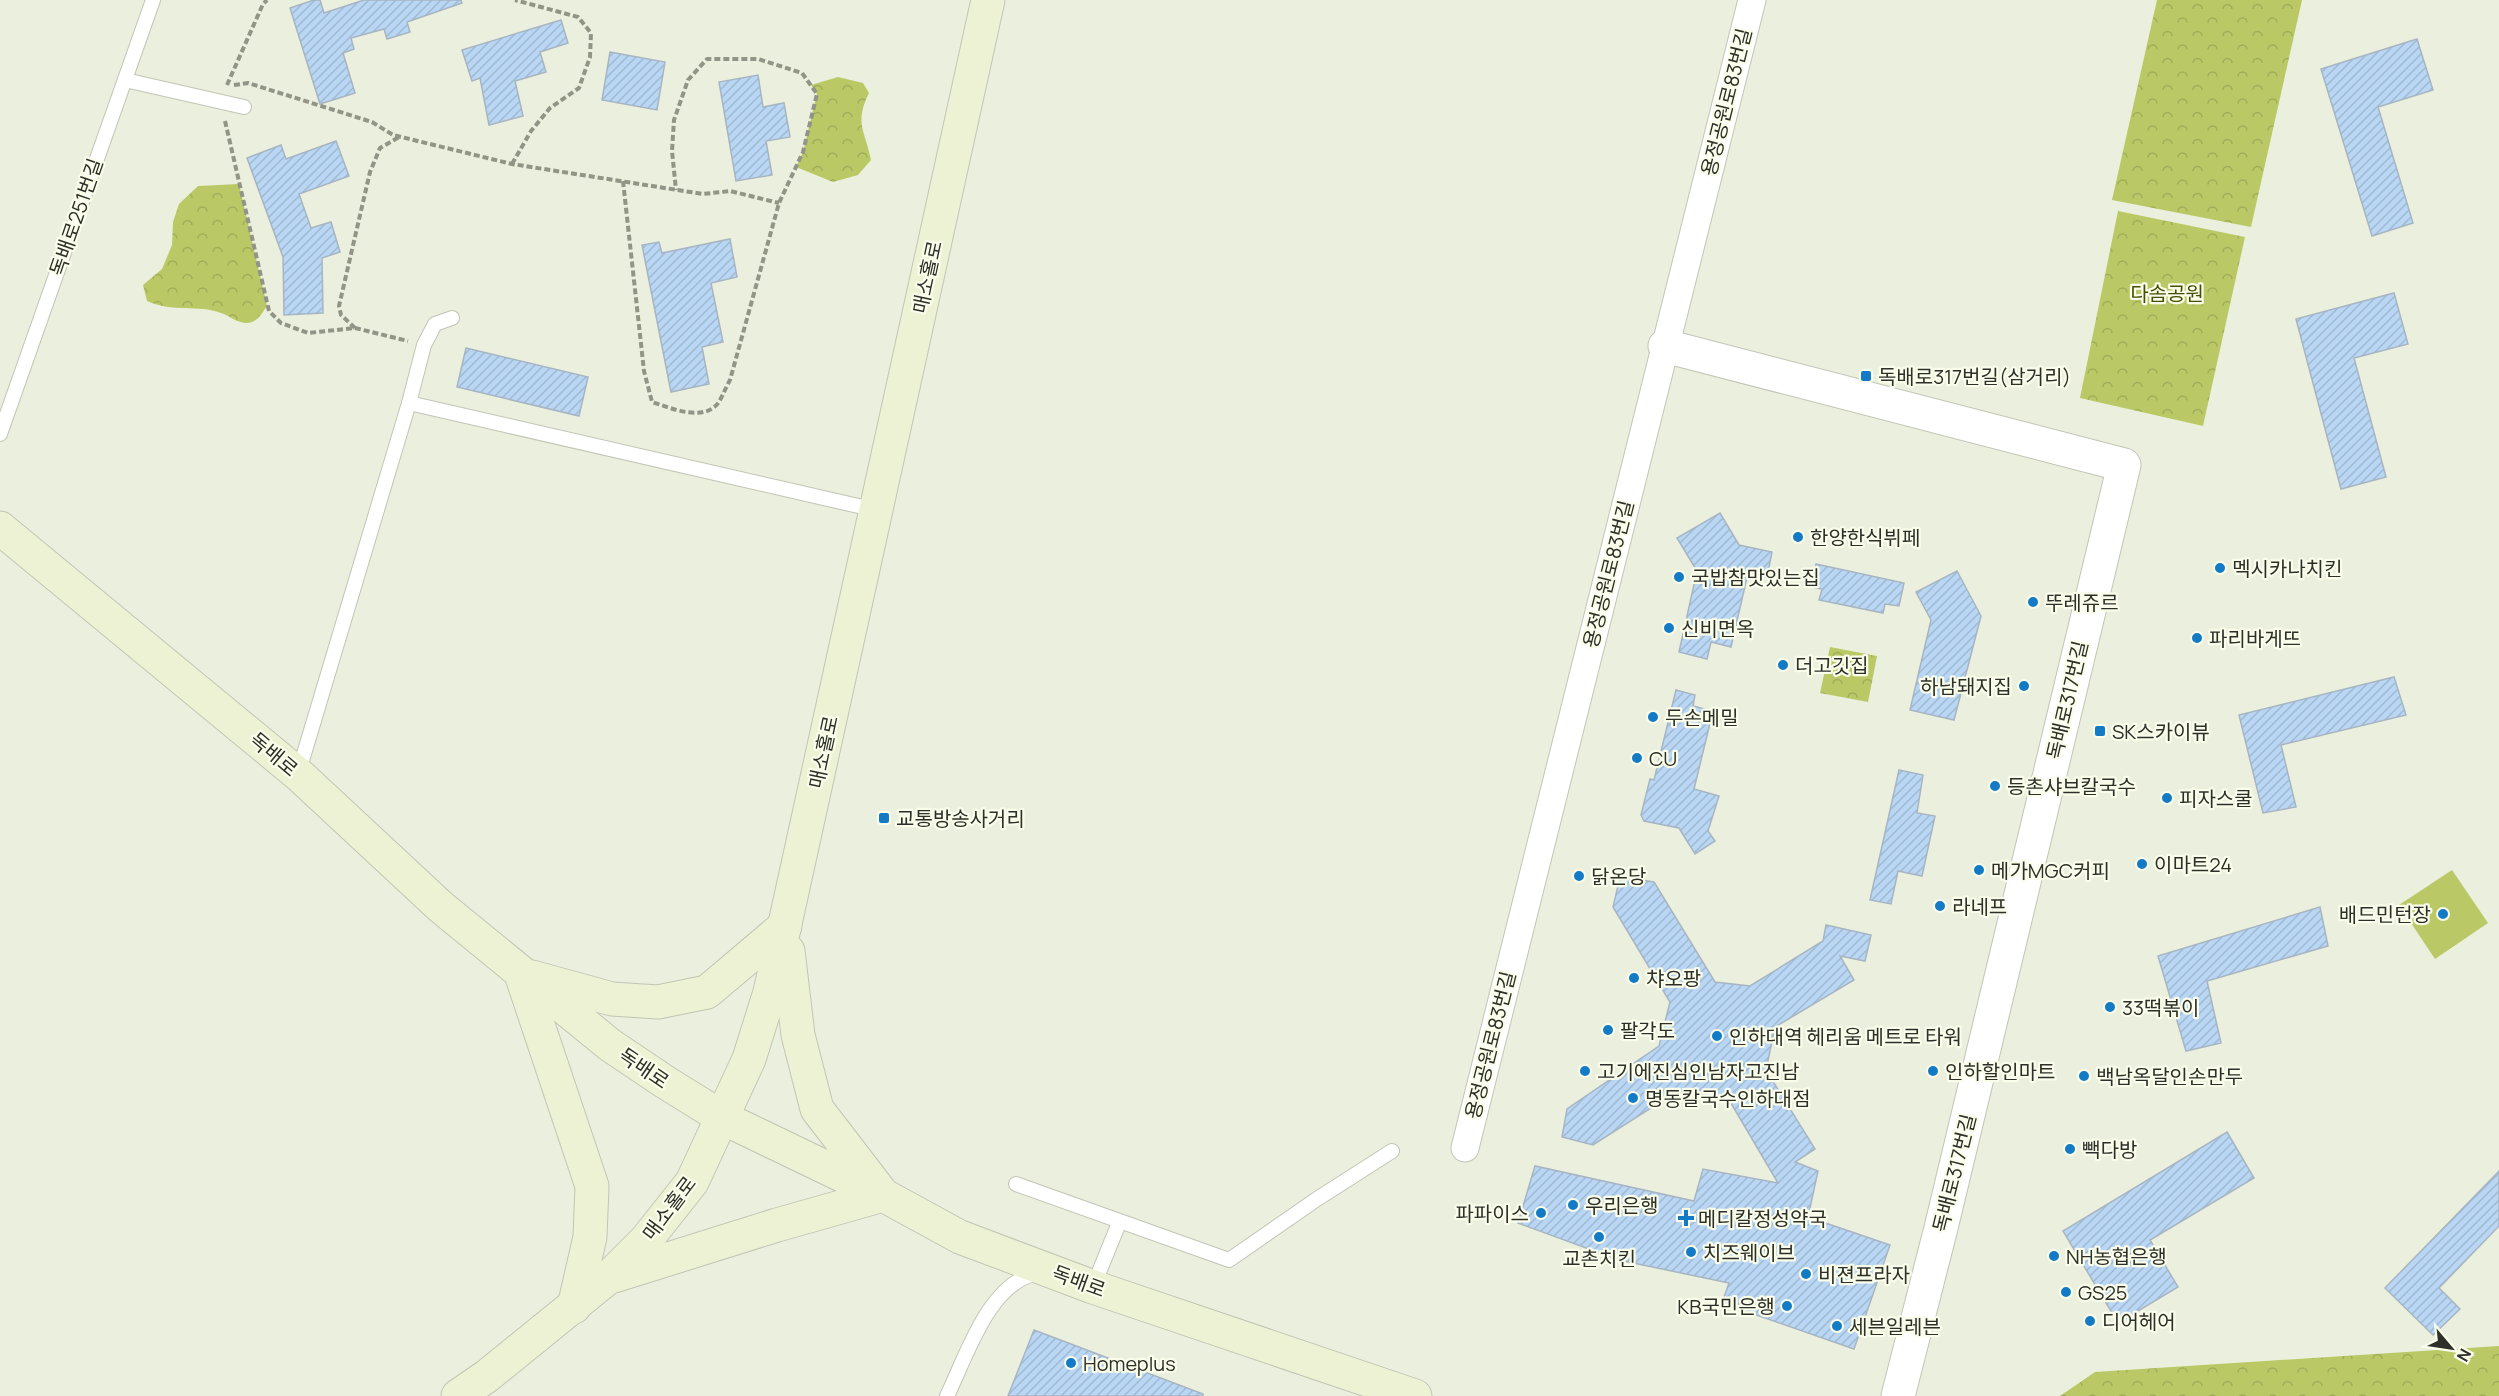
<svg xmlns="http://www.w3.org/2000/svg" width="2499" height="1396" viewBox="0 0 2499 1396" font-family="Manrope,'Noto Sans KR',sans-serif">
<defs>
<pattern id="park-crowns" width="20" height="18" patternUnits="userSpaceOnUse" patternTransform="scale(1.5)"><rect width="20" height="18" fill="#bac966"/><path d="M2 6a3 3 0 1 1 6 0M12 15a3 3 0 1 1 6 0" fill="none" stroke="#a0ad58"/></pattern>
<pattern id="building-hatch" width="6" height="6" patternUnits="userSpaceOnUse" patternTransform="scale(1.5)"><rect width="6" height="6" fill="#b9d7f4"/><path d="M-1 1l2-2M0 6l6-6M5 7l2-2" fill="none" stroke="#9fb9d1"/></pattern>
</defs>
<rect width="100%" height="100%" fill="#ebefdd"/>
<!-- park -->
<g fill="url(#park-crowns)">
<polygon points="2157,0 2302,0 2251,227 2112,200"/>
<path d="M 838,77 L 863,83 L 869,93 C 854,123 865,130 871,160 L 858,175 L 833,182 L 796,167 L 803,152 L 817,94 L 811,85 Z"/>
<path d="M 239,184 L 267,306 C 262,313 257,323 247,323 C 237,323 230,316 221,313 C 198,304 173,313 147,301 L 143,285 L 162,269 L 172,245 L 173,222 L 179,204 L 198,186 Z"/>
<polygon points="2118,211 2245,237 2203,426 2080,398"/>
<polygon points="1830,647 1877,656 1868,702 1820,693"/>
<polygon points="2499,1346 2499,1396 2060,1396 2095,1372"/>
</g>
<!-- pitch -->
<polygon fill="#bac966" points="2452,870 2488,923 2435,959 2399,905"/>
<!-- building -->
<g fill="url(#building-hatch)" stroke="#a7b5c2" stroke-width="1.5">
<polygon points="314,0 320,0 324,13 364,0 461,0 462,3 407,22 410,32 387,39 384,29 351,38 354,49 343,53 355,93 320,104 290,8"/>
<polygon points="561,20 568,43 540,52 546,72 515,81 523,116 489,125 480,78 472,81 462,50"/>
<polygon points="2417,39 2433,90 2378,107 2413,223 2372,236 2321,69"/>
<polygon points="610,52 665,62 657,110 602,100"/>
<polygon points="758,75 763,107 784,103 790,137 766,141 772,175 736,181 719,82"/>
<polygon points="336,141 349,176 299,194 311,228 331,222 340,252 322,258 323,313 284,315 283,257 247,158 281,145 286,159"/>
<polygon points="730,239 737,277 711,283 723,342 702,347 709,384 671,392 642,245 659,242 662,253"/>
<polygon points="2394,293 2408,344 2354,358 2386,477 2341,489 2296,319"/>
<polygon points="466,348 588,377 579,416 457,387"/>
<polygon points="1720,513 1739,545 1772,552 1767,577 1748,573 1731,647 1711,642 1707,659 1679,652 1697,571 1677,538"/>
<polygon points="1816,564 1904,583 1899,606 1885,604 1883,613 1819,600 1822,589 1811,587"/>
<polygon points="1957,571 1981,616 1954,720 1910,710 1931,620 1916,592"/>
<polygon points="2394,677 2406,715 2281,745 2296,807 2263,813 2239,715"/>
<polygon points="1676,690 1695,695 1693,706 1713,711 1694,789 1719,796 1708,831 1715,841 1695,854 1679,828 1644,821 1641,815 1650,779 1654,780"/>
<polygon points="1899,770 1923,775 1917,813 1935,816 1922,876 1898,871 1891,904 1870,900"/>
<polygon points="1620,877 1654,882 1715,982 1750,986 1823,941 1826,925 1871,935 1865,961 1840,956 1854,980 1775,1027 1766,1070 1815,1149 1795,1162 1818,1171 1808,1217 1890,1245 1854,1349 1722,1303 1729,1283 1619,1260 1518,1223 1535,1166 1694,1201 1703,1169 1778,1183 1728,1098 1676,1092 1593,1145 1562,1137 1567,1109 1659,1046 1670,1002 1613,907"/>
<polygon points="2320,907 2328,946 2207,981 2221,1043 2186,1051 2158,956"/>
<polygon points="2227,1132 2254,1178 2150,1240 2178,1287 2118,1323 2063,1231"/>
<polygon points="2499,1171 2499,1226 2439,1288 2460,1309 2433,1335 2385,1288"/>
<polygon points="1034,1330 1203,1394 1203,1396 1008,1396"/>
</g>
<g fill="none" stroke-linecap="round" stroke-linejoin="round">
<!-- service casing -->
<g stroke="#c2c5b4" stroke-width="16">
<g id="service">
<polyline points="125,80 244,107"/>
<polyline points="409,403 876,510"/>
<polyline points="0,434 153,0"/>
<polyline points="298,774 409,403 424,345 435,324 452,318"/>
<polyline points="1016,1184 1229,1260 1317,1199 1392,1151"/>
<polyline points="1093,1287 1119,1223"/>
<path d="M 947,1396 C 967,1355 989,1282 1038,1273"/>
</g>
</g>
<!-- minor casing -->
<g stroke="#c2c5b4" stroke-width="29">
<polyline id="minor" points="1465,1148 1752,0"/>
</g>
<!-- tertiary casing -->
<g stroke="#c2c5b4" stroke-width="35">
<polyline id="tertiary" points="1665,346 2124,465 1941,1228 1898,1396"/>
</g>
<!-- secondary casing -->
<g stroke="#c2c5b4" stroke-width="35">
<g id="secondary">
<polyline points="0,528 298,774 441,907 610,1045 665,1082 723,1118 883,1195 960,1237 1093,1287 1415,1396"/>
<polyline points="521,974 592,1186 590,1237 574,1307"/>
<polyline points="532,977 612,999 658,1002 707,992 785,926"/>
<polyline points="614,1276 777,1225 883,1195 817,1109 798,1035 788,951"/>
<polyline points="458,1396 487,1376 609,1277 646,1240 692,1182 749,1059 770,992 988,0"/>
</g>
</g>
<!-- path -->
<g stroke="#919487" stroke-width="4" stroke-dasharray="6 3" stroke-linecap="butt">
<polyline points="227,85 263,4 267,0"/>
<polyline points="234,85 248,83 372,122 393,135 512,164 703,194 730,191 779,203"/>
<polyline points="225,121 269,311 281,323 308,333 355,328 408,341"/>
<polyline points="512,164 531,131 550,108 579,88 590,57 591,33 578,17 515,0"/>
<path d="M 623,181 L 644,371 L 652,402 C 671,408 704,423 719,402 C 723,395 726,387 730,380 L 779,203 L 803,152 L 817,94 L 802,73 L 758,59 L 707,59 L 688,80 L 674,120 L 672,151 L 676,190"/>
<polyline points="355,328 341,315 339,306 370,172 380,148 399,137"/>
</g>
<!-- service -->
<use href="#service" stroke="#fff" stroke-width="14"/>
<!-- minor -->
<use href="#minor" stroke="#fff" stroke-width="27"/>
<!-- tertiary -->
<use href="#tertiary" stroke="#fff" stroke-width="33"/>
<!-- secondary -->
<use href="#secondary" stroke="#eef2d4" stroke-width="33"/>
</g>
<!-- markers -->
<g fill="#137bc6" stroke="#f9fdea" stroke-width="2">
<rect x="1860" y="370" width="12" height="12" rx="3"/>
<circle cx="1798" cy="537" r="6"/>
<circle cx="2220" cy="568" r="6"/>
<circle cx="1679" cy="577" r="6"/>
<circle cx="2033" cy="602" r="6"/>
<circle cx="1669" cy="628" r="6"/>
<circle cx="2197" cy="638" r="6"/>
<circle cx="1783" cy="665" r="6"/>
<circle cx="2024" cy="686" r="6"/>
<circle cx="1653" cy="717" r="6"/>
<rect x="2094" y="725" width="12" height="12" rx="3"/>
<circle cx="1637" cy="758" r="6"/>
<circle cx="1995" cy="786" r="6"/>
<circle cx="2167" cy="798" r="6"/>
<rect x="878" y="812" width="12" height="12" rx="3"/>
<circle cx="2142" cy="864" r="6"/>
<circle cx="1979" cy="870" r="6"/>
<circle cx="1579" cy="876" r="6"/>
<circle cx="1940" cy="906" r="6"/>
<circle cx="2443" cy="914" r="6"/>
<circle cx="1634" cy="978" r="6"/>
<circle cx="2110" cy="1007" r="6"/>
<circle cx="1608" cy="1030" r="6"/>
<circle cx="1717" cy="1036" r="6"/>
<circle cx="1585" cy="1071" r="6"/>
<circle cx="1933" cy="1071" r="6"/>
<circle cx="2084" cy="1076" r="6"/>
<circle cx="1633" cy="1098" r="6"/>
<circle cx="2070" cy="1149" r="6"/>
<circle cx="1573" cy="1205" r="6"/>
<circle cx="1541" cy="1213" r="6"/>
<path d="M1683 1209h6v6h6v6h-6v6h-6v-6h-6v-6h6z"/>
<circle cx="1599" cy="1237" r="6"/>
<circle cx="1691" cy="1252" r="6"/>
<circle cx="2054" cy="1256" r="6"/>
<circle cx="1806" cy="1274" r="6"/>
<circle cx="2066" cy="1292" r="6"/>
<circle cx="1787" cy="1306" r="6"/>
<circle cx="2090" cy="1321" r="6"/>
<circle cx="1837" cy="1326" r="6"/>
<circle cx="1071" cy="1363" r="6"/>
</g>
<g text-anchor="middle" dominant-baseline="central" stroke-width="4.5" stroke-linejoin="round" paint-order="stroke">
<!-- street labels -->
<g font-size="20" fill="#2d2f28" stroke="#f9fdea">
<text transform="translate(1726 102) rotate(-76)">용정공원로83번길</text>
<text transform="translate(76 217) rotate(-71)">독배로251번길</text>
<text transform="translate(927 277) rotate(-78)">매소홀로</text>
<text transform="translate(1608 574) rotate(-76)">용정공원로83번길</text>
<text transform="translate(2067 700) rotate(-77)">독배로317번길</text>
<text transform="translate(823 752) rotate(-78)">매소홀로</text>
<text transform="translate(274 754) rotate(40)">독배로</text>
<text transform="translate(1490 1045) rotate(-76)">용정공원로83번길</text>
<text transform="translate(644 1068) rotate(34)">독배로</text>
<text transform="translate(1954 1173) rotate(-76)">독배로317번길</text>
<text transform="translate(669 1208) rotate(-53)">매소홀로</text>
<text transform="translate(1079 1281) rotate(20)">독배로</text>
</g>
<!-- park labels -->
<g font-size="20" fill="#464f00" stroke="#f9fdea">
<text x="2167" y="293">다솜공원</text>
</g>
<!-- poi labels -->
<g font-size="20" fill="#2d2f28" stroke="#f9fdea" text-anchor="start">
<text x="1878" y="376">독배로317번길(삼거리)</text>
<text x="1810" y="537">한양한식뷔페</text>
<text x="2232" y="568">멕시카나치킨</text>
<text x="1691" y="577">국밥참맛있는집</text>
<text x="2045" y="602">뚜레쥬르</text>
<text x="1681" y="628">신비면옥</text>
<text x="2209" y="638">파리바게뜨</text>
<text x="1795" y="665">더고깃집</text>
<text x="2012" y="686" text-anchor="end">하남돼지집</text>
<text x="1665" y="717">두손메밀</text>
<text x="2112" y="731">SK스카이뷰</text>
<text x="1649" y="758">CU</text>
<text x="2007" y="786">등촌샤브칼국수</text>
<text x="2179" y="798">피자스쿨</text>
<text x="896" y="818">교통방송사거리</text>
<text x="2154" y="864">이마트24</text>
<text x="1991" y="870">메가MGC커피</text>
<text x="1591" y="876">닭온당</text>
<text x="1952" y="906">라네프</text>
<text x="2431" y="914" text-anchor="end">배드민턴장</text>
<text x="1646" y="978">챠오팡</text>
<text x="2122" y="1007">33떡볶이</text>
<text x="1620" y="1030">팔각도</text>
<text x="1729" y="1036">인하대역 헤리움 메트로 타워</text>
<text x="1597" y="1071">고기에진심인남자고진남</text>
<text x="1945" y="1071">인하할인마트</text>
<text x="2096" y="1076">백남옥달인손만두</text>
<text x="1645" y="1098">명동칼국수인하대점</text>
<text x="2082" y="1149">빽다방</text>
<text x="1585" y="1205">우리은행</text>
<text x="1529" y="1213" text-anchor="end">파파이스</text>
<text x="1698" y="1218">메디칼정성약국</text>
<text x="1703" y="1252">치즈웨이브</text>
<text x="2066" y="1256">NH농협은행</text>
<text x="1599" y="1258" text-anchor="middle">교촌치킨</text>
<text x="1818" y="1274">비젼프라자</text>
<text x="2078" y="1292">GS25</text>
<text x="1775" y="1306" text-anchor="end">KB국민은행</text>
<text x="2102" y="1321">디어헤어</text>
<text x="1849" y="1326">세븐일레븐</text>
<text x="1083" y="1363">Homeplus</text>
</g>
</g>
<!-- north arrow -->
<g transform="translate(2451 1348) rotate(119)" stroke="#f9fdea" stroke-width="4.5" paint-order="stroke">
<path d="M0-4.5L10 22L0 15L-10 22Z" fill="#2d2f28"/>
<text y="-9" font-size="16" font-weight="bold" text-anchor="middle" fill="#2d2f28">N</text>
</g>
</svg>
